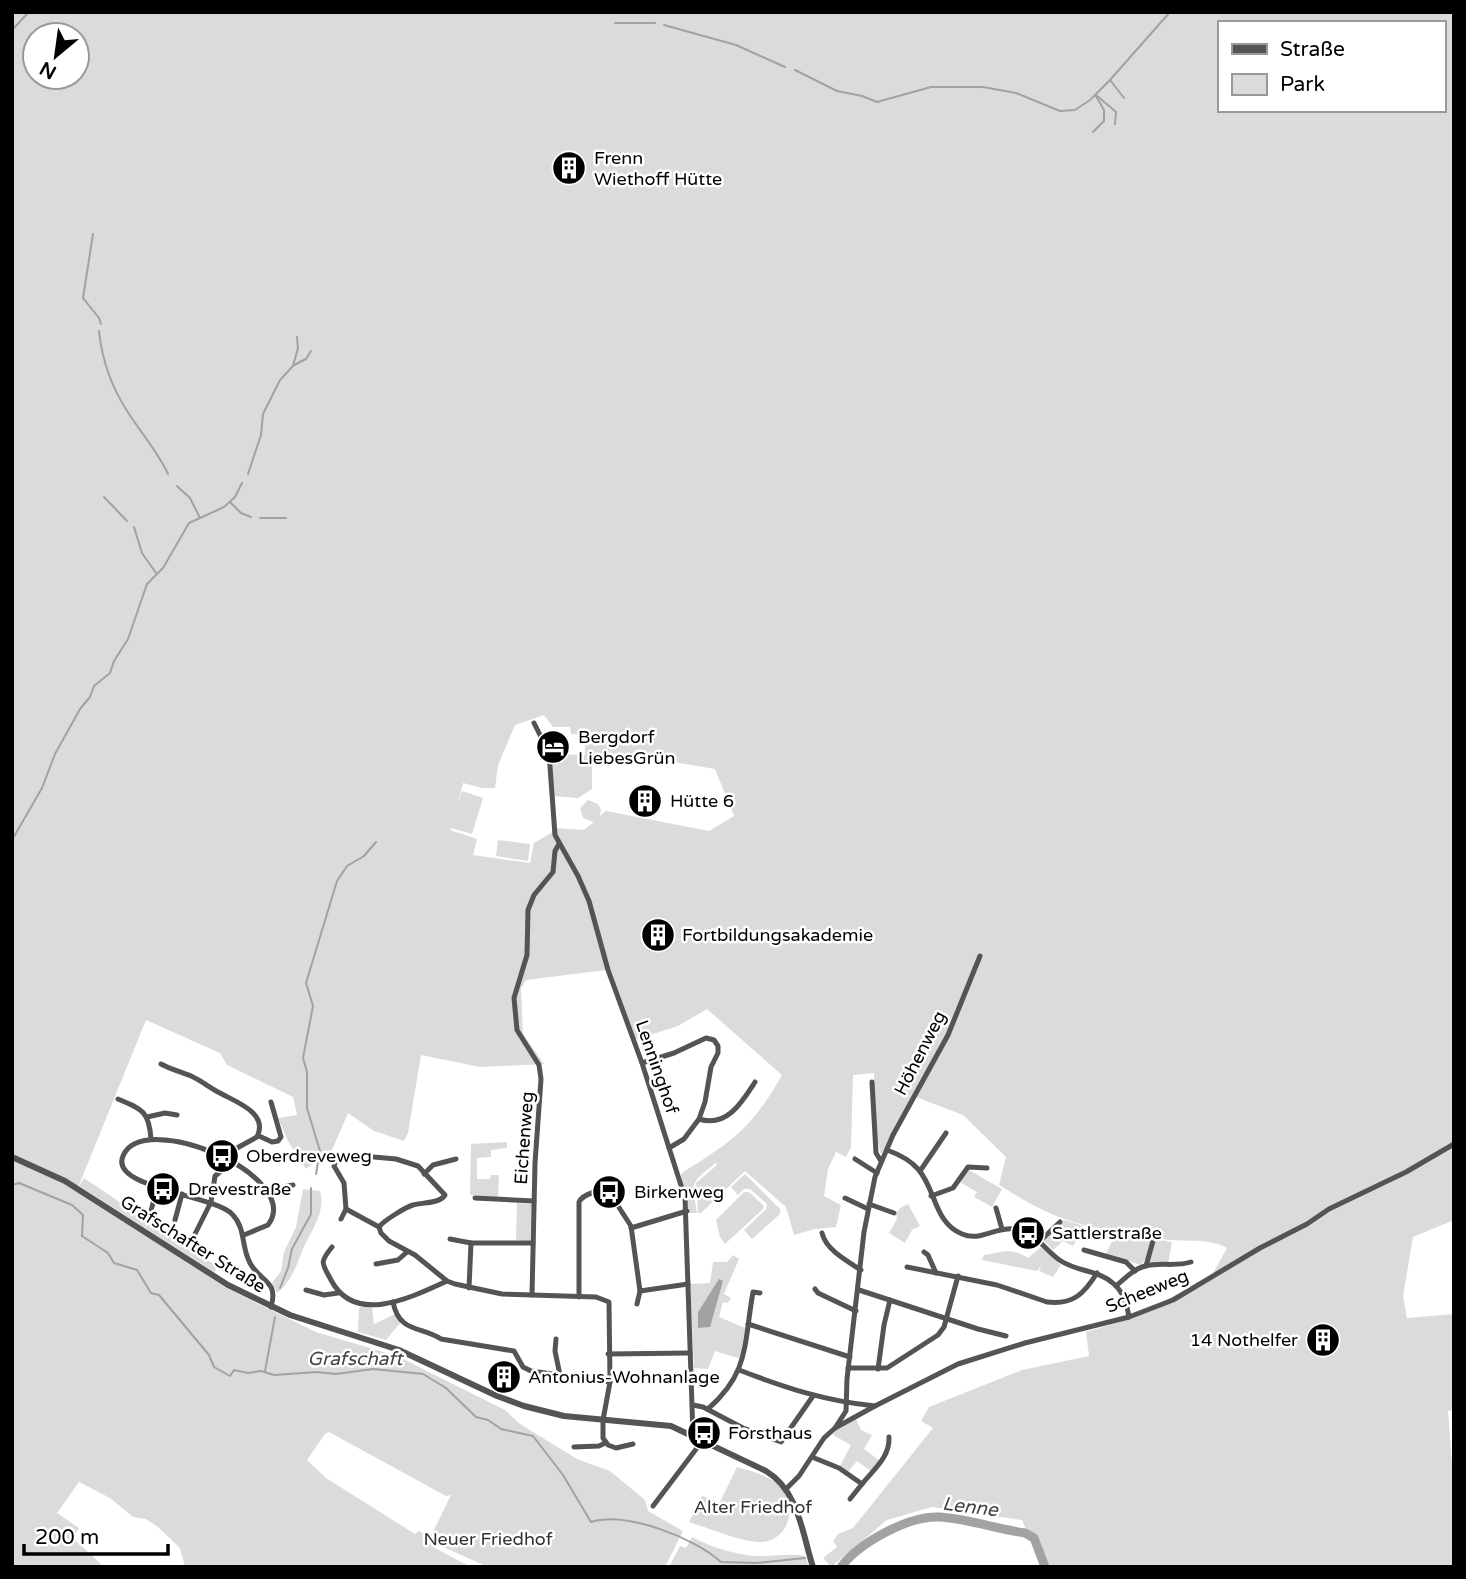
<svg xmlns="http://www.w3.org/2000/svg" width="1466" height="1579" viewBox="0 0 1466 1579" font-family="'Varela Round',sans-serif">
<rect width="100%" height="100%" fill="#fff"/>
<!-- green -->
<g fill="#dbdbdb" fill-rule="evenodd">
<path d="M 12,12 L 1454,12 L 1454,1220 L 1413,1237 L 1403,1296 L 1407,1318 L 1454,1314 L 1454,1410 L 1448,1411 L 1454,1492 L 1454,1567 L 1042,1567 L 1022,1520 L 932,1507 L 887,1520 L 831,1567 L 823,1558 L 837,1547 L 833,1541 L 838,1534 L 853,1528 L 933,1428 L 921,1421 L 929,1407 L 1022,1370 L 1089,1356 L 1086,1332 L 1129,1319 L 1211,1277 L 1227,1248 C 1208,1237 1184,1243 1163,1239 C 1129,1234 1094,1230 1062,1218 C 1039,1210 1019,1197 999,1185 L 1006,1157 L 963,1115 L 916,1097 L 881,1155 L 874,1127 L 874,1073 L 853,1075 L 851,1147 L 846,1157 L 836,1152 L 828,1169 L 824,1196 L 841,1205 L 836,1227 L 815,1229 L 794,1235 L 786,1207 L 745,1171 L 701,1213 L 698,1213 L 696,1183 L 717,1165 L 716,1163 C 690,1183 692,1181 697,1213 L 687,1213 L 681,1176 L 682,1173 C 733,1141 752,1128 782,1075 L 707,1009 L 678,1026 L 634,1040 L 606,970 L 526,980 L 521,989 L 523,1034 L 544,1064 L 480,1067 L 421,1055 L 408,1133 L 404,1141 L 374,1131 L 348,1113 L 332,1150 L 306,1169 L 288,1141 L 278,1118 L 297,1115 L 293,1097 L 227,1065 L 220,1053 L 146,1020 L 77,1190 L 228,1289 L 316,1332 L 397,1356 L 505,1410 L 520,1424 L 577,1459 L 610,1471 L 645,1500 L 648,1511 L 683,1531 L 665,1567 L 488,1567 L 430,1541 L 431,1546 L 471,1567 L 185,1567 L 180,1548 L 158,1527 L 146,1519 L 133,1517 L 110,1498 L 79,1482 L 57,1513 L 79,1528 L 73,1538 L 104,1567 L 12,1567 ZM 1219,23 L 1443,23 L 1443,110 L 1219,110 ZM 35,35 L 77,35 L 77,77 L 35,77 ZM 544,715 L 553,727 L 570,727 L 571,734 L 585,735 L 585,755 L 551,754 L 553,796 L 578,798 L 592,789 L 592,756 L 620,753 L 715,769 L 734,816 L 709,831 L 606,811 L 600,816 L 601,810 L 598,804 L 588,800 L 580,808 L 583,818 L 594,822 L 584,830 L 556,828 L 551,833 L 534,843 L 530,863 L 473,855 L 477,839 L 450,830 L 451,828 L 472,834 L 483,798 L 462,791 L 458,803 L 463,783 L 482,788 L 495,788 L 498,765 L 515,725 ZM 329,1432 L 446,1496 L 451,1495 L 429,1540 L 427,1535 L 419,1531 L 415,1534 L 326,1478 L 307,1460 L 325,1434 Z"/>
<polygon points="498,840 530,844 528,861 496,856"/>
<polygon points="507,1142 507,1148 491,1150 491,1157 477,1158 477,1179 490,1179 491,1175 499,1175 498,1197 470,1195 471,1144"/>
<polygon points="967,1169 1002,1189 992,1207 974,1197 977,1192 960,1182"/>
<polygon points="745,1174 780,1209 780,1214 752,1239 744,1230 766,1209 767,1204 750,1189 744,1189 738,1195 731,1187"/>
<polygon points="84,1178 145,1219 182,1240 194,1251 218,1267 214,1272 79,1186"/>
<path d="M 303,1189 L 320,1191 C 326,1213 311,1230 303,1249 C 297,1265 291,1282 277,1293 L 272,1283 L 281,1271 L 284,1252 L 296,1227 Z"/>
<polygon points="744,1192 749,1192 764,1206 763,1209 725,1244 720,1237 716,1220"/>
<polygon points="517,1203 532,1204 530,1241 516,1240"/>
<polygon points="908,1204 920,1226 912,1230 905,1243 889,1233 897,1219 896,1214 900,1208"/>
<polygon points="1064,1220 1084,1226 1073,1246 1063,1241 1053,1250 1043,1240"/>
<polygon points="1116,1233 1172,1242 1168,1264 1151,1263 1146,1258 1141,1265 1106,1254"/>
<path d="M 1041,1247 L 1061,1265 L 1053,1277 L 1039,1271 L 1041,1265 L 1037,1271 L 982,1260 L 984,1255 C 1004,1252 1010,1247 1028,1258 Z"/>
<polygon points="733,1255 739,1259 724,1294 731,1298 728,1303 723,1302 719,1317 745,1328 741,1359 715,1351 708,1369 694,1368 690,1284 710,1283 713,1262 727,1262"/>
<polygon points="364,1306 372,1306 374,1324 395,1314 401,1322 386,1340 358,1332 359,1308"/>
<polygon points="856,1419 861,1430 872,1435 864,1449 879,1460 871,1471 857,1461 848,1472 840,1466 851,1445 833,1435 835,1431"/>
<path d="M 737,1467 C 752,1472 770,1475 781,1488 C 799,1509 787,1544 757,1542 C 736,1540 709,1528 689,1522 L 702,1496 L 720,1502 Z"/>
<path d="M 692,1537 C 711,1547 733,1554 755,1556 C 772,1557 789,1553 805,1556 L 809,1567 L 669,1567 L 680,1546 L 686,1548 Z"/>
</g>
<!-- water -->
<polygon fill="#a2a2a2" points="719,1279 723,1281 710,1327 698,1328 698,1312"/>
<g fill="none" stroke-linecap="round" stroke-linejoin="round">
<!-- stream -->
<g stroke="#a2a2a2" stroke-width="2">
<polyline points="615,23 655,23"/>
<polyline points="664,25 736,45 785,67"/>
<polyline points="12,30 29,12"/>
<polyline points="795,70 837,91 862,96 877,102 931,87 983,87 1016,93 1060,111 1075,110 1090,100 1110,80 1170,12"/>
<polyline points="1110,80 1124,98"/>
<polyline points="1096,95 1116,112 1115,124"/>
<polyline points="1093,132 1104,121 1104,110 1096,96"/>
<polyline points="93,234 83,298 99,318 101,324"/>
<path d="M 99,331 C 102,360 113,390 129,414 C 142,434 158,452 168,474"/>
<polyline points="294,365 306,359 311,351"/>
<polyline points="248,474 261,435 263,414 280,380 293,366 298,348 297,337"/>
<polyline points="177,486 190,498 200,518"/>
<polyline points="104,497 127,521"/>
<polyline points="230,502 241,513 251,517"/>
<polyline points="260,518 286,518"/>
<polyline points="134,527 142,553 156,573"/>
<polyline points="12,840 42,788 55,754 80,709 90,697 94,686 110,673 114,661 128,639 147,584 163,568 189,523 224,507 235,497 242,483"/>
<polyline points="316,1174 320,1151 307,1108 307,1072 303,1058 313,1006 306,983 337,881 347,866 364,856 376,842"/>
<path d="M 12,1185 L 19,1183 L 72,1205 L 83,1215 L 82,1236 L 108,1253 L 114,1263 L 137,1270 L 151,1293 L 159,1295 L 209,1355 L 214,1367 L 230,1376 L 234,1370 L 248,1373 L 261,1371 L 274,1375 L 317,1372 L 336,1374 L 373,1369 L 423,1374 L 446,1388 L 476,1417 L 488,1420 L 501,1429 L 533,1436 L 563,1475 L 591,1522 C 626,1511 695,1538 721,1562 L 756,1563 L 805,1558"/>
<polyline points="280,1288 288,1268 292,1249 311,1214 311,1188"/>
<polyline points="265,1371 275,1317"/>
</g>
<!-- river -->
<path stroke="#a2a2a2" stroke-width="9" d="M 841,1567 C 859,1543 909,1515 940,1517 C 969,1519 997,1529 1025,1533 L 1034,1538 L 1045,1567"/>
<!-- minor -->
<g stroke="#545454" stroke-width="5">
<polyline points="534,723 549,753 555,835 578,876 589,901 608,970 642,1063 685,1198 693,1435"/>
<polyline points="642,1063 674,1053 706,1038 714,1040 718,1046 718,1053 711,1067 705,1102 699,1119 684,1139 669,1148"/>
<path d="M 161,1064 C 170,1069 181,1072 191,1076 C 202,1081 210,1088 220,1093 C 236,1102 269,1113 257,1137 L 237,1148 L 226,1167 L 215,1176 L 211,1202 L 194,1236"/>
<polyline points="872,1082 876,1153 881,1161"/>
<path d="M 118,1099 C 142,1109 149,1111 151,1139"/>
<polyline points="147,1117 165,1113 177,1115"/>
<path d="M 699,1119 C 727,1128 742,1102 755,1082"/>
<polyline points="259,1136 272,1142 278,1141 281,1137 271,1102"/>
<path d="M 887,1150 C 898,1154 910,1160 918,1169 C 936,1189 934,1223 962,1234 C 980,1242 995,1227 1014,1229 C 1036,1231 1044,1250 1061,1261 C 1078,1272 1099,1270 1114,1284 C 1124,1293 1127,1305 1129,1317"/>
<path d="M 374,1157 L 396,1159 L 418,1166 L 445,1195 C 439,1204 423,1202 413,1205 C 406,1207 383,1221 379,1227"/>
<polyline points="855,1159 877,1173"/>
<polyline points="335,1163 334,1166 344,1183 346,1209 379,1227 381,1233 389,1241 415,1255 447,1281 455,1284 502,1294 596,1297 609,1302 610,1382 603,1420 603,1438 608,1445 616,1448 633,1444"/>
<polyline points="920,1171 946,1133"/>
<polyline points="424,1174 433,1165 456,1159"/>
<polyline points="268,1195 283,1187 293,1185"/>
<polyline points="931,1196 953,1188 968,1167 987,1168"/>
<polyline points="475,1198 534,1201"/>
<polyline points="845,1198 868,1209"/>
<polyline points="869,1204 894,1213"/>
<polyline points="996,1208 1002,1229"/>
<polyline points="151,1211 157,1187"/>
<polyline points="341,1219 346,1209"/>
<polyline points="175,1220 182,1194"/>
<polyline points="631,1228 687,1211"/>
<path d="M 822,1233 C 826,1250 847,1261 861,1270"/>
<path d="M 244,1235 L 268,1225 C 305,1176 143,1108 123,1156 C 109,1188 214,1195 232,1214 C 246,1228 241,1247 250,1263 C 260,1282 279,1280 271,1307"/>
<polyline points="450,1239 471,1243 533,1243"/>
<polyline points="1040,1241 1060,1222"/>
<path d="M 332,1247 C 319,1263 322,1263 331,1280 C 355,1326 412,1297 447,1281"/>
<polyline points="1084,1250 1126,1262 1135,1271"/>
<polyline points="924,1252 928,1255 936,1273"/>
<polyline points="376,1264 398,1260 407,1252"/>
<polyline points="1146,1266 1153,1241"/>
<path d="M 907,1267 L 997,1285 L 1047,1302 C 1073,1305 1084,1294 1097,1273"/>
<path d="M 1116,1286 C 1125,1278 1134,1269 1145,1266 C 1160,1262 1176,1267 1191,1262"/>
<polyline points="469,1288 471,1243"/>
<polyline points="815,1289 818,1293 856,1311"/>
<polyline points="306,1290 324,1295 338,1293"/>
<polyline points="859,1290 978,1329 1006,1336"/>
<polyline points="532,1295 535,1163 541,1079 539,1065 517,1030 514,998 527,955 528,910 534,895 553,872 555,851 559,844"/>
<path d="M 579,1297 L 579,1202 C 583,1194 602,1188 609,1192 L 631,1226 L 640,1291 L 688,1284"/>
<path d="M 393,1302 C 399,1333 421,1326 441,1339 L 514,1351 L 523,1367 L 531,1371 L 610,1382"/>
<polyline points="637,1304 640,1291"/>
<polyline points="748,1324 850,1357"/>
<polyline points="556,1339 555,1351 560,1375"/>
<polyline points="608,1354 690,1353"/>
<polyline points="848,1368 887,1368 938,1335 944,1327 958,1276"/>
<polyline points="878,1369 884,1325 890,1300"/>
<path d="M 739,1370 C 786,1388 825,1401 875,1406"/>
<polyline points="693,1405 703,1407 743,1428 781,1442 813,1396"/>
<path d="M 708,1409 C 748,1374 744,1347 752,1298 L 753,1292 L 760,1293"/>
<polyline points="835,1428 875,1406 958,1364 1025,1343 1129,1317 1173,1300 1260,1248 1307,1224 1329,1209 1406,1172 1454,1144"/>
<polyline points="574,1447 599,1446 605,1443"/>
<polyline points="812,1457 839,1468 862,1484 850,1499"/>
<path d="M 862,1484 C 874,1469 890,1457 889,1437"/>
<polyline points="786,1489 799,1476 824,1438 835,1428 846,1411 847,1379 864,1232 875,1177 893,1135 948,1035 980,956"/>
<polyline points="653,1506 703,1440"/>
</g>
<!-- tertiary -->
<path stroke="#545454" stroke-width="6" d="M 12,1157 L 65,1181 L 228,1285 L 290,1315 L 399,1350 L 497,1396 L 524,1406 L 564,1416 L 671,1426 L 766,1471 C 799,1491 802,1533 813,1567"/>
</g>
<!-- icons -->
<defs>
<g id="building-disc" transform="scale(1.75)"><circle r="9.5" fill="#000" stroke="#fff"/><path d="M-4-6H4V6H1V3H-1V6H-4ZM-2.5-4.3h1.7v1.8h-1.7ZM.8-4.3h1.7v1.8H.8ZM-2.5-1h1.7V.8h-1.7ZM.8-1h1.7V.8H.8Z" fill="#fff"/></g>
<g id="hotel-disc" transform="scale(1.75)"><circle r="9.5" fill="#000" stroke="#fff"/><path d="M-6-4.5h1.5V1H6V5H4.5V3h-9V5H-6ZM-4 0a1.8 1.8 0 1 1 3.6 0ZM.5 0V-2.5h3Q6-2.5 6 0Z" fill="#fff"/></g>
<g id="bus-disc" transform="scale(1.75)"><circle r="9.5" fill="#000" stroke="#fff"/><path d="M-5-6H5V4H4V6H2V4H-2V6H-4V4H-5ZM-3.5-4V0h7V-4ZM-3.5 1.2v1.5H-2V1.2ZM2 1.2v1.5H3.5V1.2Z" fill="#fff"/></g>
</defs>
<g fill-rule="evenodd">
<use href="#building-disc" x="569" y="168"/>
<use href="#hotel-disc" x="553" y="747"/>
<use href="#building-disc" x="645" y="801"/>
<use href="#building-disc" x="658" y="935"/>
<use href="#bus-disc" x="222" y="1156"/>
<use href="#bus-disc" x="163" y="1189"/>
<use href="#bus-disc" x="609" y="1192"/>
<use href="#bus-disc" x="1028" y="1233"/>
<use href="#building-disc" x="1323" y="1340"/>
<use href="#building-disc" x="504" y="1377"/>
<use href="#bus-disc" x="704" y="1433"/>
</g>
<g text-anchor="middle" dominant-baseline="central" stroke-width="5" stroke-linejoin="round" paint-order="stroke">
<!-- poi labels -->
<g font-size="18" fill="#000" stroke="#fff" text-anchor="start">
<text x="594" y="158">Frenn<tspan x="594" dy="21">Wiethoff Hütte</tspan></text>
<text x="578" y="737">Bergdorf<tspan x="578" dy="21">LiebesGrün</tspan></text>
<text x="670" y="801">Hütte 6</text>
<text x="682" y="935">Fortbildungsakademie</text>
<text x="246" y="1156">Oberdreveweg</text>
<text x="188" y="1189">Drevestraße</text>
<text x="634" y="1192">Birkenweg</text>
<text x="1052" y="1233">Sattlerstraße</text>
<text x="1298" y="1340" text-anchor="end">14 Nothelfer</text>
<text x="528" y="1377">Antonius-Wohnanlage</text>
<text x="728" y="1433">Forsthaus</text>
</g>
<!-- street labels -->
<g font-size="18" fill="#000" stroke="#fff">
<text transform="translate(920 1053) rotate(-63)">Höhenweg</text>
<text transform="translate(657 1067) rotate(71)">Lenninghof</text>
<text transform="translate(524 1138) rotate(-86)">Eichenweg</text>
<text transform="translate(193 1244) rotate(32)">Grafschafter Straße</text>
<text transform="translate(1147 1291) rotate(-22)">Scheeweg</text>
</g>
<!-- park labels -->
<g font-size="18" fill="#323232" stroke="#fff">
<text x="753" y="1507">Alter Friedhof</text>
<text x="488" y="1539">Neuer Friedhof</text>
</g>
<!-- water labels -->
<g font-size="19" font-style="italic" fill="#434343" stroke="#fff">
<text x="355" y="1359">Grafschaft</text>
<text transform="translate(970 1507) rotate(7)">Lenne</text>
</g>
</g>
<!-- border -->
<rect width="1466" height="1579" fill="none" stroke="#000000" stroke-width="28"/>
<!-- legend -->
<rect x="1218" y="21" width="228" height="91" fill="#ffffff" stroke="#999999" stroke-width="2"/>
<rect x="1232" y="44" width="35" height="10" fill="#545454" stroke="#999999" stroke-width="2"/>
<text x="1280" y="56" font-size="21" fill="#000000">Straße</text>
<rect x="1232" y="74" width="35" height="21" fill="#dbdbdb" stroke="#999999" stroke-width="2"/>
<text x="1280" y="91" font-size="21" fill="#000000">Park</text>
<!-- north arrow -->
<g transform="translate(56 56) rotate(209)"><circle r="33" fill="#ffffff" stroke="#999999" stroke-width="2"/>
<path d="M0-5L12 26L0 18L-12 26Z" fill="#000000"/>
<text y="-10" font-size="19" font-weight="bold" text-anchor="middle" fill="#000000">N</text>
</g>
<!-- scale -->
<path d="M24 1544v10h144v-10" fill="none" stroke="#000000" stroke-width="3.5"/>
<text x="35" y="1544" font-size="21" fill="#000000" stroke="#ffffff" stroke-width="5" paint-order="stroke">200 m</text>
</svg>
